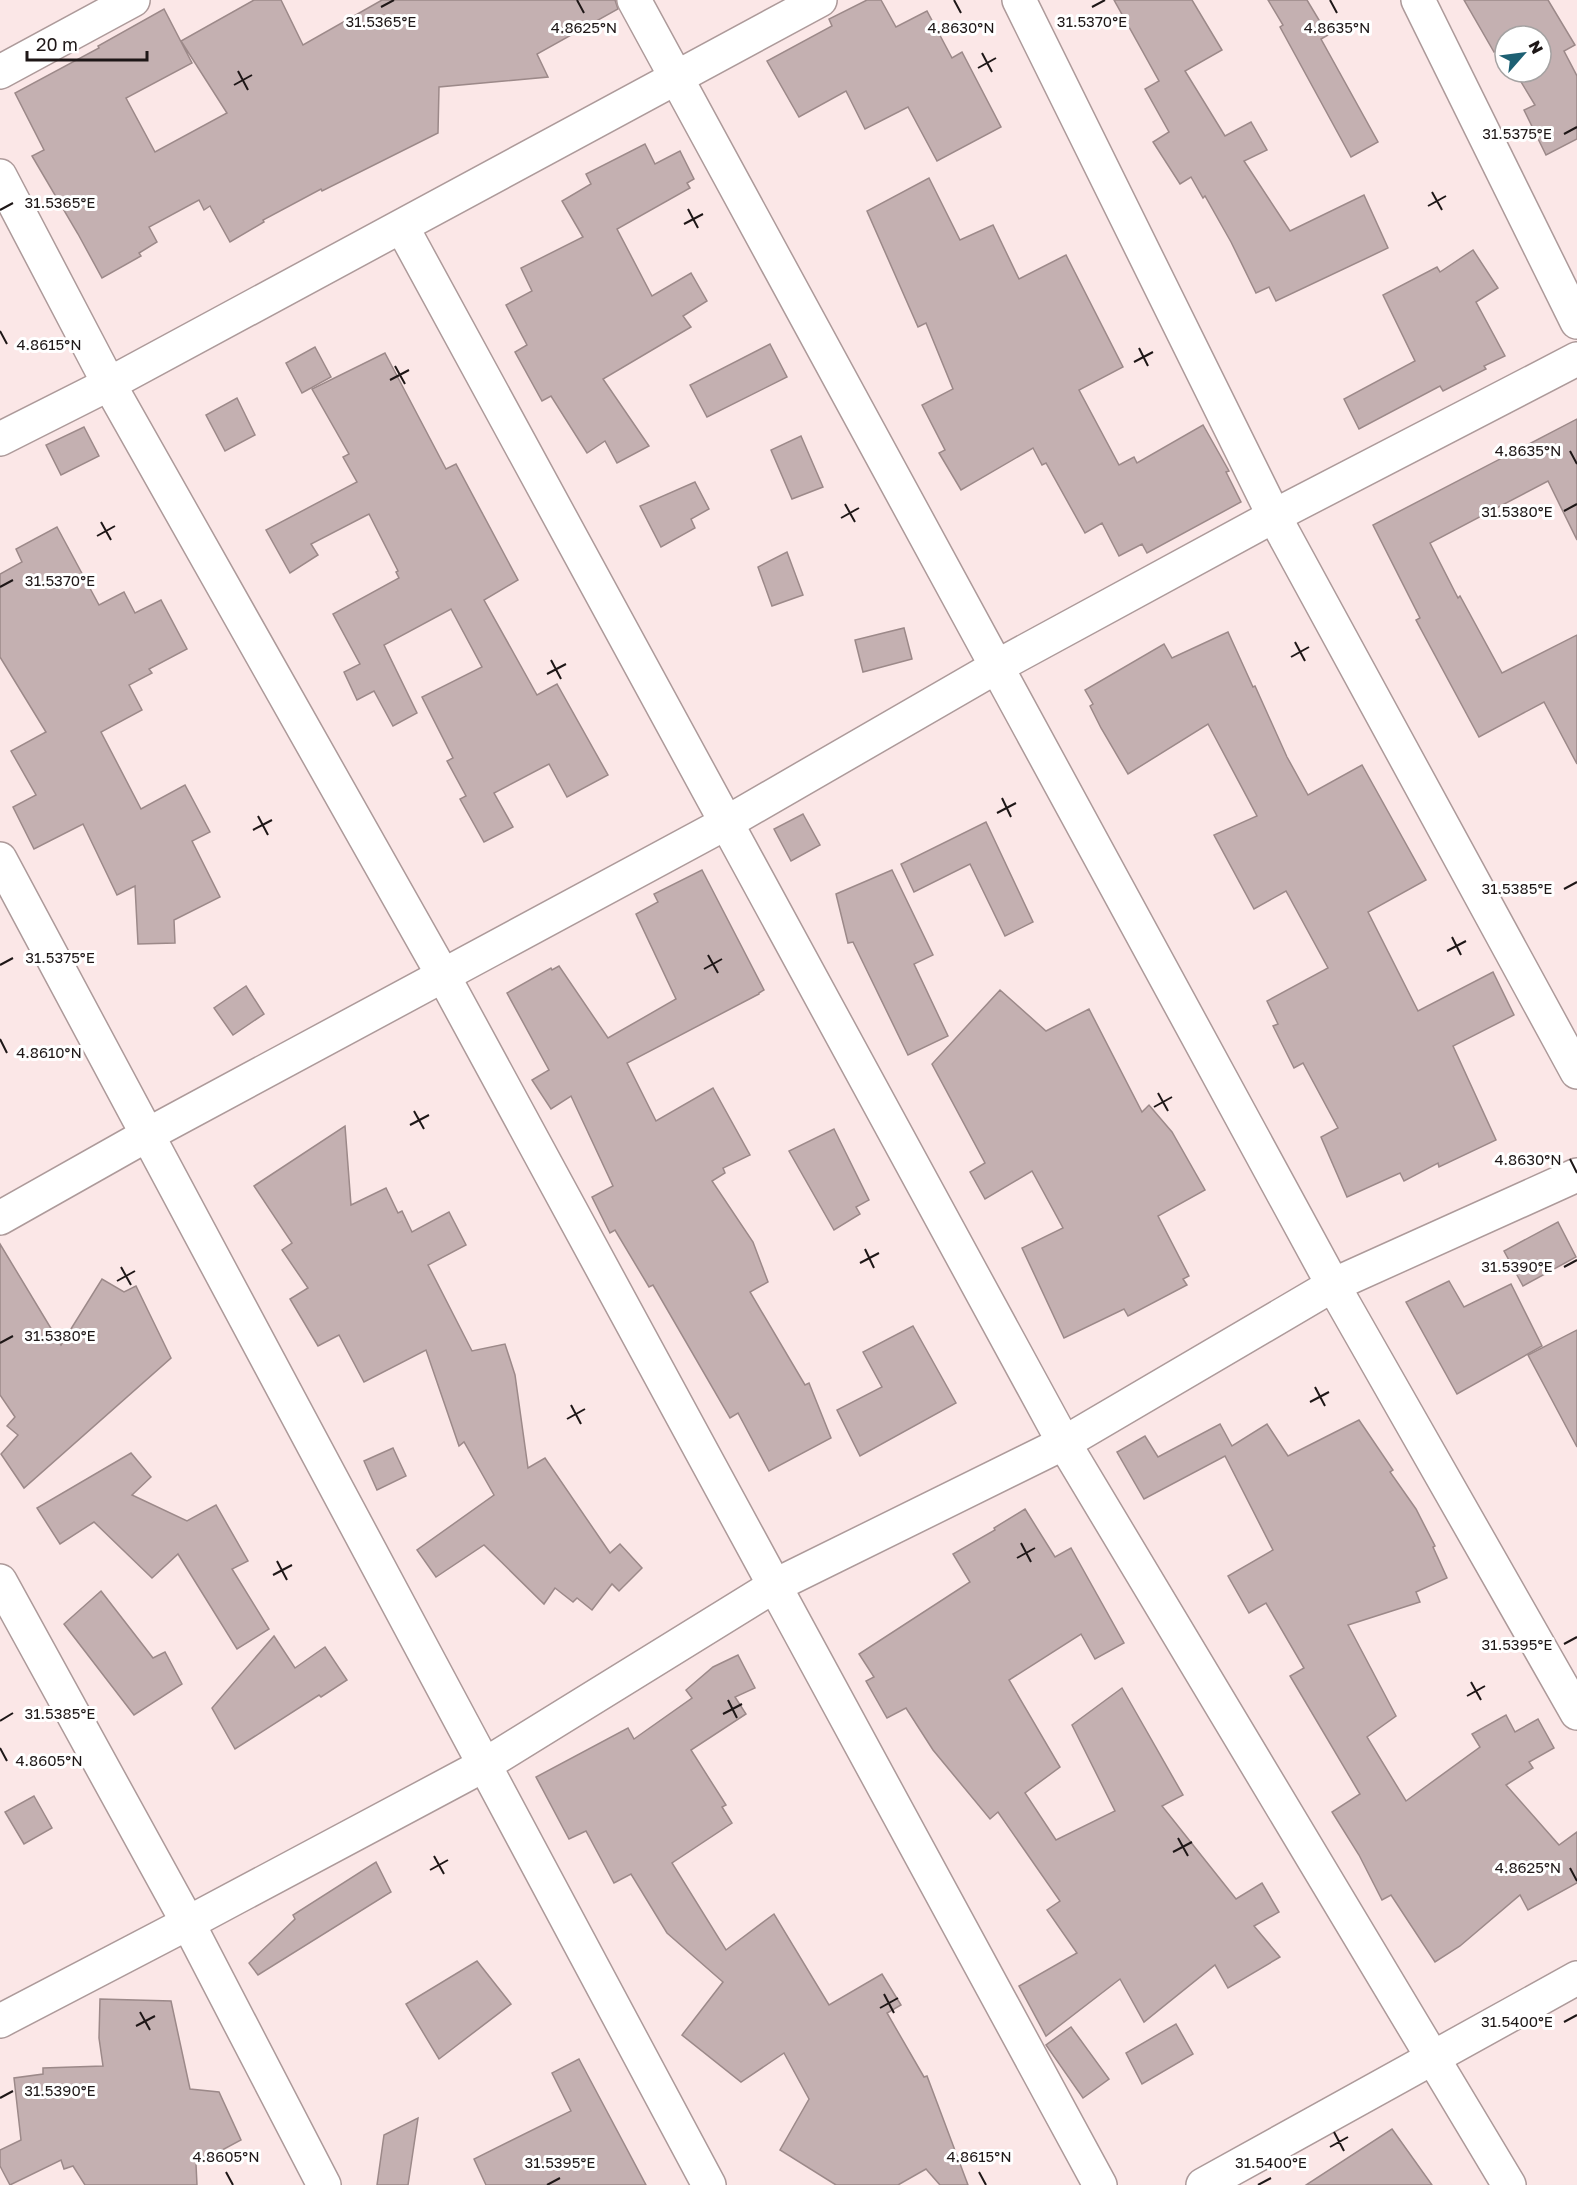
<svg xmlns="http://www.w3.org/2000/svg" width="1577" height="2185" viewBox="0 0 1577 2185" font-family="'Golos Text',sans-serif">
<rect width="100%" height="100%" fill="#fbe7e7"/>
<!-- building -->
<g fill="#c4b0b1" stroke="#9c8989" stroke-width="1.5">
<polygon points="254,0 281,0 303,45 382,0 615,0 618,9 537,54 548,77 439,87 438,133 322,191 321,189 263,220 264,222 230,242 210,206 204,210 199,200 149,227 157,242 139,253 141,256 102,278 78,234 32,156 44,150 15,93 99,48 98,46 164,9 192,63 126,98 155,152 227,113 181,41"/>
<polygon points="867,0 881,0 896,27 927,11 952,58 962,52 1001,127 937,161 908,107 865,129 846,91 799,117 767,61 832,26 829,19"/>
<polygon points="1114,0 1192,0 1222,50 1185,71 1225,136 1251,122 1267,150 1244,161 1290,231 1364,195 1388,248 1276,301 1269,287 1256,293 1231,242 1205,196 1203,198 1191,177 1180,184 1153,142 1169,132 1145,89 1159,81"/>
<polygon points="1268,0 1307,0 1328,35 1321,39 1378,142 1351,157 1280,27 1283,25"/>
<polygon points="1464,0 1548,0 1575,45 1564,51 1577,76 1577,139 1546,155 1524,110 1535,105 1515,72 1541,72 1541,36 1505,36 1505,54 1501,48 1494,52"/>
<polygon points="645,144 655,164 680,151 694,179 687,183 690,188 617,229 652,296 691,273 707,301 683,316 691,327 603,379 649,446 617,463 605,441 587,453 551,396 542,401 515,352 527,345 506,305 532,291 521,268 583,237 562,201 591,184 586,174"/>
<polygon points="929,178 960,240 993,225 1019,279 1066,255 1123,367 1079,390 1119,465 1134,457 1137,463 1203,425 1229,471 1226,472 1241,502 1147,553 1142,544 1119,556 1102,523 1085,533 1046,463 1042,465 1033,448 961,490 939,453 945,450 922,405 953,389 926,323 918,327 867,211"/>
<polygon points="1473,250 1498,288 1476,302 1505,356 1484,366 1486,369 1443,391 1440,386 1359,429 1344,399 1415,361 1383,295 1437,267 1440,272"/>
<polygon points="770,344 787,377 707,417 690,385"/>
<polygon points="315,347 331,377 302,393 286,363"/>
<polygon points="385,353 446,469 456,464 518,580 484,600 537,695 557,684 608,775 567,797 549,764 494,793 513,827 484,842 460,799 466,796 447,761 453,758 422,697 482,667 451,609 384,645 417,713 393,726 374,691 357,700 344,672 360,664 333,614 399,578 396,572 398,571 369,514 311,544 318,555 290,573 266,530 357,482 343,457 349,454 312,389"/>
<polygon points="237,398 255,435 225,451 206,415"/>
<polygon points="1577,419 1577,540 1548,481 1430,543 1458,598 1460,596 1502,673 1577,635 1577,764 1544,702 1479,737 1416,620 1420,618 1373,525"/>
<polygon points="84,427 99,456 61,475 46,445"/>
<polygon points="801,436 823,487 792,499 771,450"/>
<polygon points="695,482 709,509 691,519 695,528 661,547 640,506"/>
<polygon points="57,527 99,605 124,592 135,613 161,600 187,649 149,669 152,673 129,685 142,710 101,732 141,809 185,785 210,832 192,841 220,897 174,920 175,943 138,944 135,886 117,895 83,824 34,849 13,807 36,795 11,751 46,732 0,657 0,574 22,562 16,549"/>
<polygon points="787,552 803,595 772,606 758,567"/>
<polygon points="904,628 912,659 863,672 855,640"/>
<polygon points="1228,632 1253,687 1255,686 1287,757 1308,795 1362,765 1426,880 1368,912 1418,1011 1493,972 1514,1015 1453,1046 1496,1140 1439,1167 1438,1163 1404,1181 1400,1173 1347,1197 1321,1137 1338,1128 1303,1063 1294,1068 1273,1026 1278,1024 1267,1001 1328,968 1286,891 1254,909 1214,835 1257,816 1208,724 1128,774 1101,728 1090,706 1093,704 1085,690 1164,644 1172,658"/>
<polygon points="803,814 820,845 791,861 774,829"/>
<polygon points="986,822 1033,922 1005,936 970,864 914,892 901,864"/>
<polygon points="702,870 764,990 759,993 759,994 627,1063 656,1121 713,1088 750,1155 723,1168 725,1173 712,1181 753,1242 768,1282 750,1292 805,1385 809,1383 831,1438 769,1471 738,1413 730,1418 653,1285 649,1287 615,1230 610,1233 592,1197 613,1186 571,1096 551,1109 532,1080 549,1070 507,993 551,968 552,970 559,966 608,1038 676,999 636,914 658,902 654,894"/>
<polygon points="892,870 933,955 914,964 948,1036 908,1055 853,942 848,943 836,894"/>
<polygon points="246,986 264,1014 233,1035 214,1008"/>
<polygon points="1000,990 1046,1031 1089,1009 1142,1112 1149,1105 1172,1132 1205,1190 1158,1216 1189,1276 1183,1279 1187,1285 1128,1316 1124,1309 1064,1338 1022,1248 1063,1228 1032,1171 985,1199 970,1172 985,1163 932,1064"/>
<polygon points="345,1126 351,1205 386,1188 398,1213 402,1211 412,1232 449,1212 466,1245 428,1265 472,1351 505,1344 515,1375 528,1468 545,1458 610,1553 620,1544 642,1568 619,1591 612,1584 592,1610 577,1598 573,1602 555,1588 544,1604 484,1545 436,1577 417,1550 494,1495 464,1442 459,1446 426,1350 364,1382 339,1335 318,1346 290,1299 308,1288 282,1250 292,1243 254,1186"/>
<polygon points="834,1129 869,1200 856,1207 860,1214 834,1230 789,1151"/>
<polygon points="1558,1222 1576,1257 1523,1286 1504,1251"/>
<polygon points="0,1244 61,1345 102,1279 124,1292 136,1286 171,1358 24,1488 1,1454 18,1435 7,1426 15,1417 0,1395"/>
<polygon points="1449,1281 1464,1307 1511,1284 1542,1346 1457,1394 1406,1302"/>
<polygon points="913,1326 956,1403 860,1456 837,1410 882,1387 863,1352"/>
<polygon points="1577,1330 1577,1447 1528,1355"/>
<polygon points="1359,1420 1393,1470 1390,1472 1416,1509 1435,1546 1433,1547 1447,1578 1416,1592 1420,1602 1348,1625 1396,1716 1367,1737 1406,1801 1480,1747 1472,1734 1506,1715 1515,1732 1538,1719 1554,1748 1529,1762 1533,1768 1506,1785 1559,1845 1577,1832 1577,1883 1528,1910 1520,1895 1460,1946 1435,1962 1391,1895 1382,1900 1359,1855 1332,1812 1360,1794 1290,1676 1304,1668 1266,1603 1249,1613 1228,1576 1273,1550 1225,1456 1144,1499 1117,1452 1145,1436 1158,1457 1220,1424 1232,1446 1267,1424 1288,1456"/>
<polygon points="393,1448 406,1476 377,1490 364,1461"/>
<polygon points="131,1453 151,1477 132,1495 187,1521 216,1505 248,1561 232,1569 269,1629 237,1649 178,1554 152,1578 94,1522 60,1544 37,1508"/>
<polygon points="1025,1509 1055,1557 1071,1548 1124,1643 1095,1659 1081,1634 1009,1680 1060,1767 1025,1793 1056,1840 1115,1811 1072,1725 1122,1688 1183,1795 1162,1806 1236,1899 1262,1883 1279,1912 1254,1926 1280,1957 1228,1988 1215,1965 1144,2022 1120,1979 1046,2036 1019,1986 1077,1953 1047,1910 1060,1901 998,1812 990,1819 933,1750 906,1708 887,1718 866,1681 874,1677 859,1654 970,1582 953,1554 995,1530 994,1528"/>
<polygon points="101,1591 153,1658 165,1652 182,1684 134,1715 64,1624"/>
<polygon points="274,1636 295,1668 325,1647 347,1680 321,1697 319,1695 235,1749 212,1708"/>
<polygon points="738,1655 755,1688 735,1697 746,1714 691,1750 726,1805 722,1807 732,1823 672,1863 726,1950 774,1914 829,2005 882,1974 901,2005 887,2013 924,2077 927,2076 968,2185 940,2185 926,2169 898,2185 836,2185 780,2150 809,2099 784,2053 741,2082 682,2035 723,1982 667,1933 631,1874 614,1883 586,1831 569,1839 536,1777 628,1728 634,1739 692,1698 686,1690 713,1667"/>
<polygon points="34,1796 52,1828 24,1844 5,1812"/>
<polygon points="376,1862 391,1892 258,1975 249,1963 295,1919 293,1915"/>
<polygon points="477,1961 511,2004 439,2059 406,2004"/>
<polygon points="100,1999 171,2001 190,2089 219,2092 241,2140 196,2164 197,2185 85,2185 73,2166 64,2169 61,2160 10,2185 0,2166 0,2150 21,2140 14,2078 43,2074 43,2068 103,2066 99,2038"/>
<polygon points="1176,2024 1193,2054 1142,2084 1126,2053"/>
<polygon points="1071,2027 1109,2079 1083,2098 1046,2045"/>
<polygon points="579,2059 646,2185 486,2185 474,2159 571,2111 552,2073"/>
<polygon points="418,2118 408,2185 377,2185 384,2135"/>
<polygon points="1392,2129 1432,2185 1306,2185"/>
</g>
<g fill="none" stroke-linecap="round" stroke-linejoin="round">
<!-- street casing -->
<g stroke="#ad9a9a" stroke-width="36">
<g id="street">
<polyline points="634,0 1333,1285 1577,1713"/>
<polyline points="1019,0 1274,516 1577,1072"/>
<polyline points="1418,0 1577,322"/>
<polyline points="0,72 133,0"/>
<polyline points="0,176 109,384 444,977 1100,2185"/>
<polyline points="402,227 1064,1443 1509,2185"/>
<polyline points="0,439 109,384 820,0"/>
<polyline points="0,859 709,2185"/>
<polyline points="0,1218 147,1135 726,823 996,667 1274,516 1577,359"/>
<polyline points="0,1581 188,1923 324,2185"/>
<polyline points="0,2021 188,1923 486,1764 774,1586 1064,1443 1333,1285 1577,1175"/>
<polyline points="1203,2185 1577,1978"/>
</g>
</g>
<!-- street -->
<use href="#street" stroke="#fff" stroke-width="33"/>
</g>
<!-- ticks -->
<path fill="none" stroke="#1e1717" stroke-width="2" d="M 577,0 L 584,13M 954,0 L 961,13M 1330,0 L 1337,13M 381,7 L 394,0M 1092,7 L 1105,0M 982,53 L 992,72M 978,68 L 996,58M 238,71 L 248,90M 234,85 L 252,75M 1564,134 L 1577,127M 1432,192 L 1442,210M 1428,206 L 1446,196M 688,209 L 698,228M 0,210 L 13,203M 684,224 L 703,214M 0,331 L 7,344M 1139,348 L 1148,366M 1134,362 L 1153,352M 395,366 L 405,384M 390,380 L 409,370M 1570,451 L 1577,464M 845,504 L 855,522M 1564,511 L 1577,504M 841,518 L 859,508M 101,522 L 111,540M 97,536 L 115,526M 0,587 L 13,580M 1295,642 L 1305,661M 1291,657 L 1309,647M 551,660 L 561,679M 547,674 L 566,664M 1002,798 L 1011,817M 997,813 L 1016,803M 258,816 L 268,835M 253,830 L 272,820M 1564,889 L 1577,882M 1452,937 L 1461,955M 1447,951 L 1466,941M 708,955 L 718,973M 0,965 L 13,958M 704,969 L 722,959M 0,1039 L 7,1053M 1158,1093 L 1168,1111M 1154,1107 L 1172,1097M 414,1111 L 424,1129M 410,1125 L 429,1115M 1570,1159 L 1577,1173M 865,1249 L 874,1268M 860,1263 L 879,1253M 121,1267 L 131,1285M 1564,1267 L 1577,1260M 117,1281 L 135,1271M 0,1343 L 13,1336M 1315,1387 L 1325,1406M 1310,1402 L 1329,1392M 571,1405 L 581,1424M 567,1419 L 585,1409M 1021,1543 L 1031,1562M 1017,1558 L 1035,1548M 277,1561 L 287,1580M 273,1575 L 292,1565M 1564,1644 L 1577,1637M 1471,1682 L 1481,1700M 1467,1696 L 1485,1686M 728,1700 L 737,1718M 723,1714 L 742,1704M 0,1721 L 13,1713M 0,1748 L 7,1761M 1178,1838 L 1188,1856M 1173,1852 L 1192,1842M 434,1856 L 444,1874M 1570,1868 L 1577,1881M 430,1870 L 448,1860M 884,1994 L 894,2013M 880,2008 L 898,1998M 140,2012 L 150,2030M 1564,2022 L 1577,2015M 136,2026 L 155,2016M 0,2098 L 13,2091M 1334,2132 L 1344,2151M 1330,2147 L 1348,2137M 226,2172 L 233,2185M 979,2172 L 986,2185M 547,2185 L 560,2178M 1258,2185 L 1271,2178"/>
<g font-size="15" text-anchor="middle" fill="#1e1717" stroke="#fff" stroke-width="6" stroke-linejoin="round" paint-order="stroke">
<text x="381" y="27">31.5365°E</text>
<text x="1092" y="27">31.5370°E</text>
<text x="584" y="33">4.8625°N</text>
<text x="961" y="33">4.8630°N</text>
<text x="1337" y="33">4.8635°N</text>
<text x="1517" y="139">31.5375°E</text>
<text x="60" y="208">31.5365°E</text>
<text x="49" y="350">4.8615°N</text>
<text x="1528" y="456">4.8635°N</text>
<text x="1517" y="517">31.5380°E</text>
<text x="60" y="586">31.5370°E</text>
<text x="1517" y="894">31.5385°E</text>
<text x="60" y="963">31.5375°E</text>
<text x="49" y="1058">4.8610°N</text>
<text x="1528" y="1165">4.8630°N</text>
<text x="1517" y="1272">31.5390°E</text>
<text x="60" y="1341">31.5380°E</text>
<text x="1517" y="1650">31.5395°E</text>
<text x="60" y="1719">31.5385°E</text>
<text x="49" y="1766">4.8605°N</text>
<text x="1528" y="1873">4.8625°N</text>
<text x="1517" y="2027">31.5400°E</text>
<text x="60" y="2096">31.5390°E</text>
<text x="226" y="2162">4.8605°N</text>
<text x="979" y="2162">4.8615°N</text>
<text x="560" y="2168">31.5395°E</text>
<text x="1271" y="2168">31.5400°E</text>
</g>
<!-- north arrow -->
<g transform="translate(1523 54) rotate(62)"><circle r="28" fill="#ffffff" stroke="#a5a2a2" stroke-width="1.5"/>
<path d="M0-4.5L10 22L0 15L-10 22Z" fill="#1d6073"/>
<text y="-9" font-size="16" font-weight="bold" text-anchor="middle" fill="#1e1717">N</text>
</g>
<!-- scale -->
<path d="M27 51v9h120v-9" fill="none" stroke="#1e1717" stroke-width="3"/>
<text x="36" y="51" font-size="18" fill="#1e1717" stroke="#ffffff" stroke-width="4.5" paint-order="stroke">20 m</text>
</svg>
